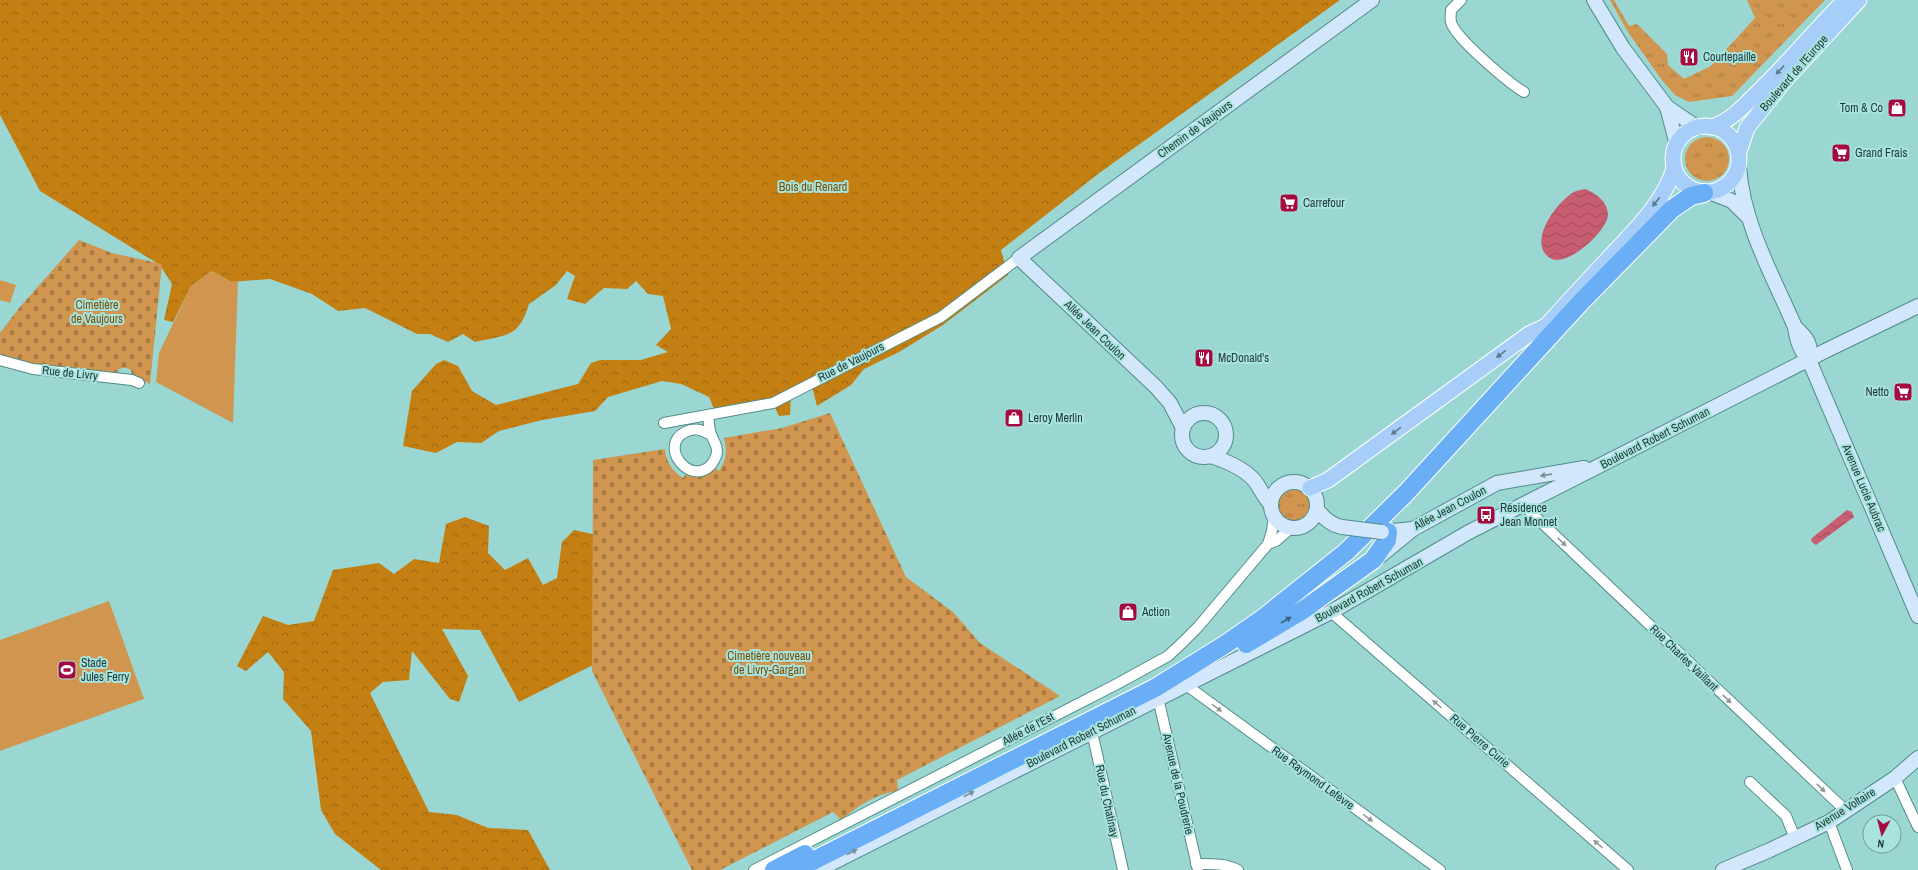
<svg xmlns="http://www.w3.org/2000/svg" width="1918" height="870" viewBox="0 0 1918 870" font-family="'Archivo Narrow',sans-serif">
<defs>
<pattern id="grass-tufts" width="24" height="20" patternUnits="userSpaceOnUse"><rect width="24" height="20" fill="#d0964f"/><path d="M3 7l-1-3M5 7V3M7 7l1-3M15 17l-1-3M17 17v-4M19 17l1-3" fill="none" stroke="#a87b42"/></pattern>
<pattern id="forest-crowns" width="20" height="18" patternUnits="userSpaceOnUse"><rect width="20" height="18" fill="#c47f13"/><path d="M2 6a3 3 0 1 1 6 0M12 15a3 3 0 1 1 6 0" fill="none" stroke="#9f6912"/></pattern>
<pattern id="cemetery-stones" width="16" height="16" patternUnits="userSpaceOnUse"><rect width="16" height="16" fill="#d0964f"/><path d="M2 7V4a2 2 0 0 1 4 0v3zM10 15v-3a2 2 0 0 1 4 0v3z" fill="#a87b42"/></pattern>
<pattern id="water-waves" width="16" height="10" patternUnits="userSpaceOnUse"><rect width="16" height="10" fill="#c85d71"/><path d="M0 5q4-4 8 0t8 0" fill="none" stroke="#a24e5e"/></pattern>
</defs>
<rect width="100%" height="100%" fill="#9bd7d2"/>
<!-- grass -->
<g fill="url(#grass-tufts)">
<polygon points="1610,0 1614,0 1629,26 1637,24 1667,54 1668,65 1684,79 1711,66 1755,18 1747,0 1825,0 1732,96 1689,102 1675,95 1661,79 1628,32"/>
<circle cx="1707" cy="159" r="22"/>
<circle cx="1293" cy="504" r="17"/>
</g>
<!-- forest -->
<g fill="url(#forest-crowns)">
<path d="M 0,0 L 1340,0 L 1098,174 L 1001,250 L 1008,275 L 943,325 L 899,352 L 864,369 L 851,385 L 817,406 L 811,382 L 791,393 L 790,415 L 779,416 L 773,403 L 716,414 L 709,397 L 681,384 L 662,381 L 608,397 L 595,411 L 542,420 L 499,431 L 481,443 L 457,442 L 436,453 L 403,446 L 412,391 L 436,364 L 444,360 L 458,366 L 472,391 L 496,405 L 578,384 L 591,363 L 600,360 L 641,360 L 668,352 L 656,345 L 671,329 L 663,296 L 648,294 L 636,281 L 627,289 L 604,288 L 585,304 L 567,299 L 575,276 L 567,271 L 556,285 L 529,304 C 519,338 506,335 475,342 L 463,334 L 448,342 L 430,334 L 417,334 L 365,308 L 338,311 L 312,294 L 270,279 L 231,282 L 212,271 L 191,286 L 173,322 L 164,320 L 172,284 L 160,265 L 40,191 L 0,115 Z"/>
<polygon points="465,517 489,526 488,553 505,570 528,558 543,585 557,578 562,542 574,530 606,537 621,651 519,702 480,630 442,629 468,676 459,702 450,699 412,651 409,680 383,682 370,693 429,812 457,815 488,828 528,830 550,870 381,870 335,834 321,810 311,731 283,699 284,672 268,652 246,671 237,666 263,616 288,625 314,621 333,570 379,563 394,574 414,559 439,563 446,524"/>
</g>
<!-- cemetery -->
<g fill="url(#cemetery-stones)">
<path d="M 79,240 L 112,253 L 162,264 L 150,384 L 132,375 L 131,370 C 126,367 123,367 118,370 L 117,374 L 41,366 L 0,356 L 0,333 L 20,307 Z"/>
<path d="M 830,413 L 906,577 L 953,612 L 980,643 L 1060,696 L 897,780 L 898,791 C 875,794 858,806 841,820 L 833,812 L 720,870 L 692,870 L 592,671 L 593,460 L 665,449 C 666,462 672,471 683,478 L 685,475 C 698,478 705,476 715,467 L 719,471 C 727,459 727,452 724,438 L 782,428 Z"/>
</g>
<!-- garden -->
<g fill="#d0964f">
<polygon points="212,271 231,282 238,281 233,423 156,382 159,353 191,286"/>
<polygon points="0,280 16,285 10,303 0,300"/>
<polygon points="109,601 144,699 0,751 0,640"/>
</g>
<!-- water -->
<g fill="url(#water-waves)">
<path d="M 1585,189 C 1596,193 1608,202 1608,215 C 1607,231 1569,266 1552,259 C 1524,245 1558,199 1576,191 C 1579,190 1582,190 1585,189 Z"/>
<polygon points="1847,510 1852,512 1854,517 1816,545 1811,541 1812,538"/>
</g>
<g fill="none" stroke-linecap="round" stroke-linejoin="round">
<!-- street casing -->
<g stroke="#528c88" stroke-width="12">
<g id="street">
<path d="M 1461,0 L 1451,10 C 1451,13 1450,18 1451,22 C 1455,38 1509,83 1524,92"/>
<polyline points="0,360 33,369 132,380 139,383"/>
<path d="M 708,416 C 709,422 709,429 711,434 C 713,441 717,444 717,451 C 717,456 714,461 711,465 C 690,487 658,446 685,432 C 695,427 702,430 711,435"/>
<polyline points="664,423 773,403 941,317 1019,258"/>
<polyline points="1523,505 1845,810"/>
<polyline points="1268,544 1276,541 1291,528"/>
<polyline points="1331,612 1628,870"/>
<polyline points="1186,685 1440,870"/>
<polyline points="1158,698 1198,870"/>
<polyline points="1092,732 1123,870"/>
<polyline points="1895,778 1918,827"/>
<polyline points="1750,782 1786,816 1795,838"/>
<polyline points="1829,822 1847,870"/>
<path d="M 1196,864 C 1211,864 1225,863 1238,870"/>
<polyline points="754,870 1117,684 1168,656 1182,643 1198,627 1268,544 1272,531 1274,516"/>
</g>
</g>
<!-- secondary casing -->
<g stroke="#528c88" stroke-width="16">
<g id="secondary">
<polyline points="1594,0 1623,48 1667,107 1698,128"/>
<polyline points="1667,107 1677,145"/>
<path d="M 1739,167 C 1743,224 1773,276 1795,327 C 1797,341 1800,350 1809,360 L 1918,616"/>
<polyline points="1709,192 1732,201 1747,216"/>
<path d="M 1796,328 C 1807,338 1812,344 1809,360"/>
<circle cx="1204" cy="435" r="22"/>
<polyline points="1183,428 1170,403 1156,387 1019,258 1372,0"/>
<path d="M 1211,456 C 1226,461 1248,470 1257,484 C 1261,491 1265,498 1271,505"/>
<circle cx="1294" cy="505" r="23"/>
<path d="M 1317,509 C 1324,519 1331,525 1342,527"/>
<polyline points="1382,532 1413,529 1497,483 1584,468"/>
<polyline points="1380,556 1413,529"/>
<polyline points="818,870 1331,612 1469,532 1827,350 1918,306"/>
<polyline points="1723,870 1770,850 1829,822 1895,778 1918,758"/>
</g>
</g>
<!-- primary casing -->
<g stroke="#fff" stroke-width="17">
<g id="primary">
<circle cx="1706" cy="159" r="33"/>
<path d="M 1712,127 C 1732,120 1745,105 1760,90 C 1790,61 1816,29 1845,0"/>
<polyline points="1739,152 1747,128 1787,78 1859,0"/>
<path d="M 1310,488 L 1328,480 L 1529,334 L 1546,326 C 1566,304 1586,282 1606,261 C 1630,235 1665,202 1674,168"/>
</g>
</g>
<!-- highway casing -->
<g stroke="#fff" stroke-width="20">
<g id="highway">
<polyline points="1246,644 1303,610 1373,560 1387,540 1388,532"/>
<polyline points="774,870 805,854"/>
<polyline points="795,870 1155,688 1226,644 1262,619 1346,552 1406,493 1581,302 1672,209 1691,196 1704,193"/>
</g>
</g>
<!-- street -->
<use href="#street" stroke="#fff" stroke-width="10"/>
<!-- secondary -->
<use href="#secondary" stroke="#d2e7fc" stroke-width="14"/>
<!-- primary -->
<use href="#primary" stroke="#a6cef9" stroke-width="15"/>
<!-- highway -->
<use href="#highway" stroke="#6aaef5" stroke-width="18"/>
<!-- secondary-bridge casing -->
<g stroke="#528c88" stroke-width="16" stroke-linecap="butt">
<polyline id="secondary-bridge" points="1342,527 1382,532"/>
</g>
<!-- secondary-bridge -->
<use href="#secondary-bridge" stroke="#d2e7fc" stroke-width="14"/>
</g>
<!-- one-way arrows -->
<defs><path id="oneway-solid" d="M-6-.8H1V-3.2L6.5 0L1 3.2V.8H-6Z"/></defs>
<g fill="#5c7c8e">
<use href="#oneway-solid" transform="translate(1780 70) rotate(133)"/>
<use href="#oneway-solid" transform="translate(1656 202) rotate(128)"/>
<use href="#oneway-solid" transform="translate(1501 354) rotate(143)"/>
<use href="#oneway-solid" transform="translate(1396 431) rotate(144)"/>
</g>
<g fill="#789099">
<use href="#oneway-solid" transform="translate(1546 475) rotate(172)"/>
<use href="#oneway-solid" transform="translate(969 794) rotate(-27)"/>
<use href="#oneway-solid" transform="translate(852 852) rotate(-27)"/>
</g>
<g fill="#8f9c9a">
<use href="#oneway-solid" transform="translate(1562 542) rotate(44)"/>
<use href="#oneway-solid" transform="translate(1727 699) rotate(44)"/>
<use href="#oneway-solid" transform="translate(1437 704) rotate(-139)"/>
<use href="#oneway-solid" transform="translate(1217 708) rotate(36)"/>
<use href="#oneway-solid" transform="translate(1821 788) rotate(44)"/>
<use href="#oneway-solid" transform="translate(1368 818) rotate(36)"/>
<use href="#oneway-solid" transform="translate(1598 844) rotate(-139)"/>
</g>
<use fill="#396179" href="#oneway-solid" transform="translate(1286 620) rotate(-31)"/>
<!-- icons -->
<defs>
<g id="restaurant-square" transform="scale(1)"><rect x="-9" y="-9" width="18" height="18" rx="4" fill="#a40940" stroke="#a8e4df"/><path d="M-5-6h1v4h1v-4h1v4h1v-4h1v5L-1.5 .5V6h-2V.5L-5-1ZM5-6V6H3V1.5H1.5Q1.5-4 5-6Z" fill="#fff"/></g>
<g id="shop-square" transform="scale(1)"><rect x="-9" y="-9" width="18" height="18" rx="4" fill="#a40940" stroke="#a8e4df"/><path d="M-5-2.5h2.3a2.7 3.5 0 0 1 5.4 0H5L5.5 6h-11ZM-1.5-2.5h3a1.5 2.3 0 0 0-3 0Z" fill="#fff"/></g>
<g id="supermarket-square" transform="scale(1)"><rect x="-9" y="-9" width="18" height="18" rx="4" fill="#a40940" stroke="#a8e4df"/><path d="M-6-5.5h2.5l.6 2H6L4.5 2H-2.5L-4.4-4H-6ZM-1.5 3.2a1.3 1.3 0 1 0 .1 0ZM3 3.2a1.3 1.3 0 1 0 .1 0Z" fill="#fff"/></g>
<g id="bus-square" transform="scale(1)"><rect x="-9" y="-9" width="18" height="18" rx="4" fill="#a40940" stroke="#a8e4df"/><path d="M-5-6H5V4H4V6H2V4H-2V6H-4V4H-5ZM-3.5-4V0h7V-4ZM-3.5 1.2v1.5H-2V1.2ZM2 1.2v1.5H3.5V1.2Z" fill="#fff"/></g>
<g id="stadium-square" transform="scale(1)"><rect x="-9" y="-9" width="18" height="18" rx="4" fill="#a40940" stroke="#a8e4df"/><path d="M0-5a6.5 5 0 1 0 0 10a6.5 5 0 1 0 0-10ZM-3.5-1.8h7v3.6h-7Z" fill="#fff"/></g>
</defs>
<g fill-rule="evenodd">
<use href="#restaurant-square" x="1689" y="57"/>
<use href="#shop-square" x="1897" y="108"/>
<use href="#supermarket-square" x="1841" y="153"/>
<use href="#supermarket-square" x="1289" y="203"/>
<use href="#restaurant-square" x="1204" y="358"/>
<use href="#supermarket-square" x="1903" y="392"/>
<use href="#shop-square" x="1014" y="418"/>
<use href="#bus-square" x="1486" y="515"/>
<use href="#shop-square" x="1128" y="612"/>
<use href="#stadium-square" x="67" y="670"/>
</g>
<g text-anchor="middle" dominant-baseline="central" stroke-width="4" stroke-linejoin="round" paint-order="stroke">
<!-- poi labels -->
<g font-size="12" fill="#1f3836" stroke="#a8e4df" text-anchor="start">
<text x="1703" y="57">Courtepaille</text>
<text x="1883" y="108" text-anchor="end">Tom &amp; Co</text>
<text x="1855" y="153">Grand Frais</text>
<text x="1303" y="203">Carrefour</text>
<text x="1218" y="358">McDonald's</text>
<text x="1889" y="392" text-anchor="end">Netto</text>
<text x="1028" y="418">Leroy Merlin</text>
<text x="1500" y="508">Résidence<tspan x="1500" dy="14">Jean Monnet</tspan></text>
<text x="1142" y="612">Action</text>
<text x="81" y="663">Stade<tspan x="81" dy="14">Jules Ferry</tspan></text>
</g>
<!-- street labels -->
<g font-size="12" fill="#1f3836" stroke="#a8e4df">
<text transform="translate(1794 73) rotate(-49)">Boulevard de l'Europe</text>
<text transform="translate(1195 129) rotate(-36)">Chemin de Vaujours</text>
<text transform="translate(1095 330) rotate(44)">Allée Jean Coulon</text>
<text transform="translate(851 362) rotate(-27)">Rue de Vaujours</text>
<text transform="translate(70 373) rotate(6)">Rue de Livry</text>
<text transform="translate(1655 438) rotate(-27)">Boulevard Robert Schuman</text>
<text transform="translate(1864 488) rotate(67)">Avenue Lucie Aubrac</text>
<text transform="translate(1450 508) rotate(-28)">Allée Jean Coulon</text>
<text transform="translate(1369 590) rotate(-29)">Boulevard Robert Schuman</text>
<text transform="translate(1684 658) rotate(44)">Rue Charles Vaillant</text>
<text transform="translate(1028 729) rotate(-28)">Allée de l'Est</text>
<text transform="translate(1081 737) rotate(-27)">Boulevard Robert Schuman</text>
<text transform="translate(1480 741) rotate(41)">Rue Pierre Curie</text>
<text transform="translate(1313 778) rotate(36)">Rue Raymond Lefèvre</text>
<text transform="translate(1178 784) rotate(77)">Avenue de la Poudrerie</text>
<text transform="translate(1107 801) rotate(78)">Rue du Chatinay</text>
<text transform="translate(1845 809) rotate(-32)">Avenue Voltaire</text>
</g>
<!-- park labels -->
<g font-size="12" fill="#7a4c00" stroke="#a8e4df">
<text x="813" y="187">Bois du Renard</text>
<text x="97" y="305">Cimetière<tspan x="97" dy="14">de Vaujours</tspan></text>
<text x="769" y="656">Cimetière nouveau<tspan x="769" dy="14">de Livry-Gargan</tspan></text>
</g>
</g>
<!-- north arrow -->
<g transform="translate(1882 834) rotate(187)"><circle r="19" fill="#a8e4df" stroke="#719f9b"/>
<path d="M0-3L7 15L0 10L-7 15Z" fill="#a40940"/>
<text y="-6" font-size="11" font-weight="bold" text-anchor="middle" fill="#1f3836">N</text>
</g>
</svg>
